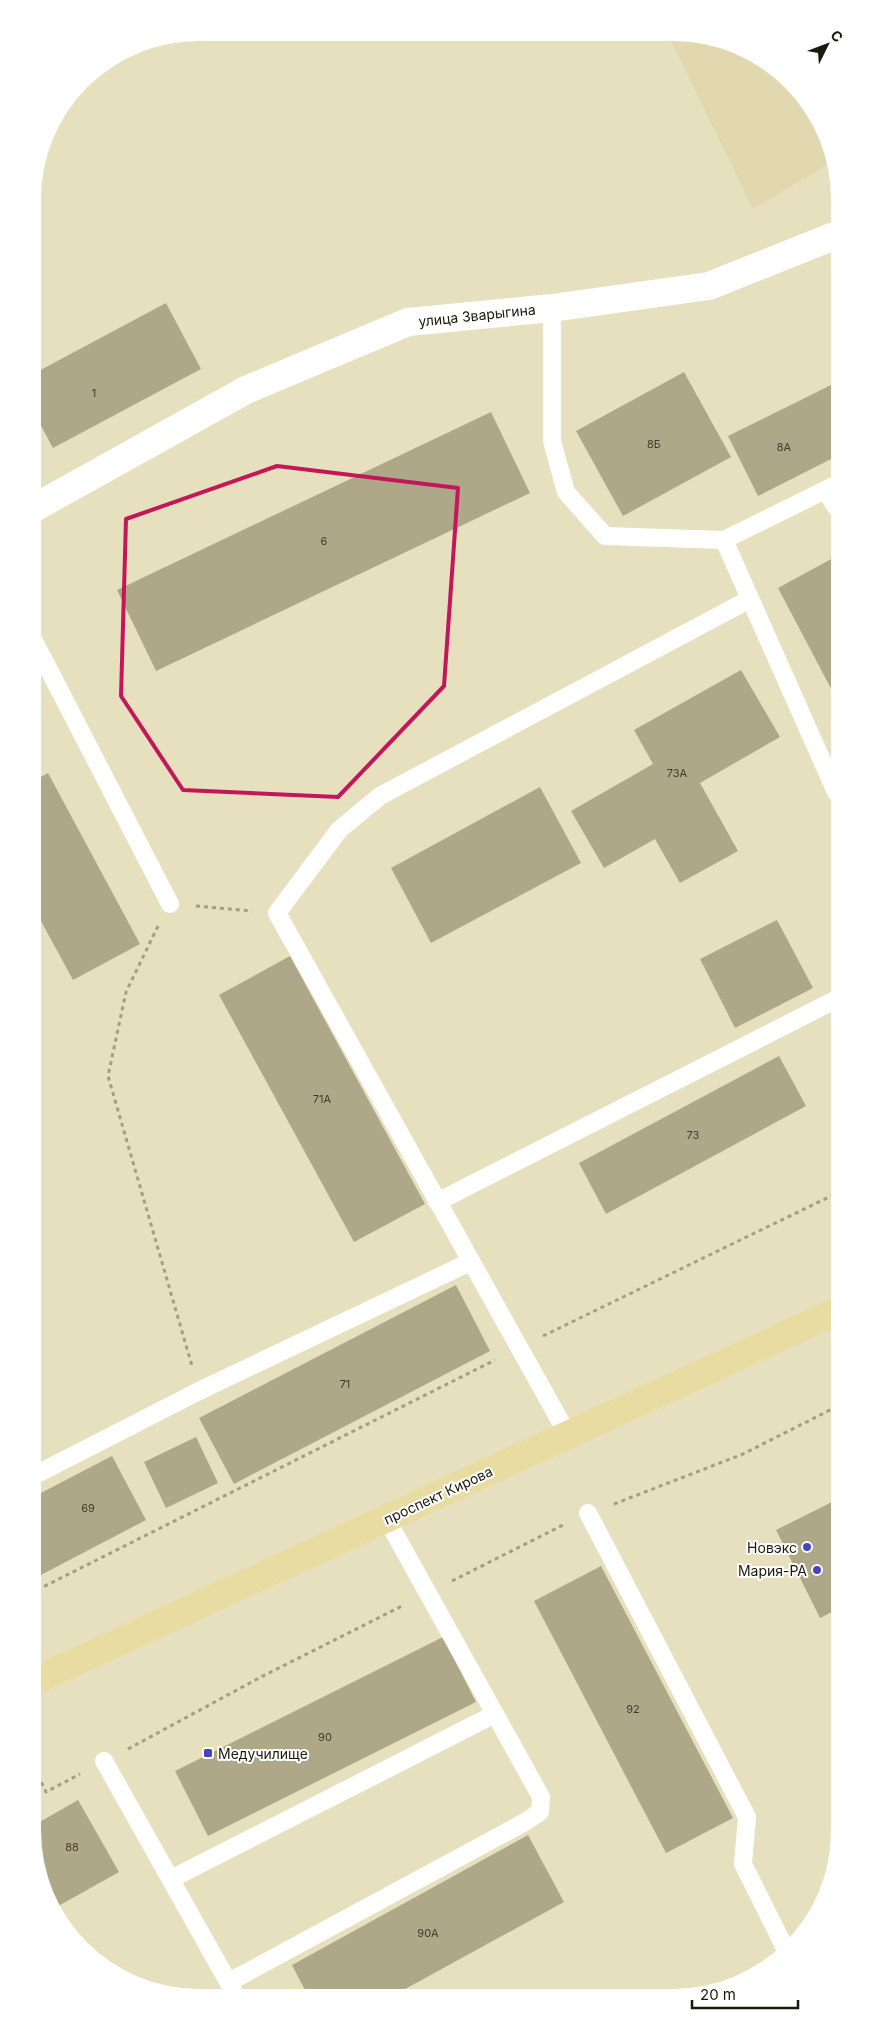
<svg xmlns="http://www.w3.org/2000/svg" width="872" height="2030" viewBox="0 0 872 2030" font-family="Inter,sans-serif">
<rect width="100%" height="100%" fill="#e7e0bf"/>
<!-- built -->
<polygon fill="#e1d8af" points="668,35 705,36 783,74 817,116 834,156 834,161 753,209"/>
<!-- building -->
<g fill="#afa888">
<polygon points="166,303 201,369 53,448 34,413 33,374"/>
<polygon points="684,372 731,457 623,516 576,431"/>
<polygon points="835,383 835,457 758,496 728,436"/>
<polygon points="491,412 530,493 156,671 117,590"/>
<polygon points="835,557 835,569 836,698 778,588"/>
<polygon points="741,670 780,737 700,783 738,851 680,883 655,839 604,868 571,811 653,764 634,730"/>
<polygon points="48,773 140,944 73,980 35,910 35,780"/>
<polygon points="540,787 581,863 431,943 391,868"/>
<polygon points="777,920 813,988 735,1028 700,959"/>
<polygon points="290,956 425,1204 354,1242 219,995"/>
<polygon points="779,1056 806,1106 606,1214 579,1163"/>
<polygon points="456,1285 490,1351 234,1484 199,1418"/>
<polygon points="196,1437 218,1483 166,1508 144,1462"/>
<polygon points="112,1456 146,1520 37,1577 37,1495"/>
<polygon points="838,1499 838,1609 820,1618 776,1530"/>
<polygon points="601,1566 733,1818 666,1853 534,1601"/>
<polygon points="443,1637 476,1702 208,1836 175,1771"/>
<polygon points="78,1800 119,1872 53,1909 38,1874 38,1823"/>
<polygon points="528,1835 564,1902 398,1993 307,1994 292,1965"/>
</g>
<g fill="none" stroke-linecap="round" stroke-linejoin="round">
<!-- path -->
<g stroke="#a49e84" stroke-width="3" stroke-dasharray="4 4" stroke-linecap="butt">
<polyline points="196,906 252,911"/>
<polyline points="158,926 126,992 108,1076 192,1366"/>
<polyline points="543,1336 837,1193"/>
<polyline points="614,1504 743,1454 838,1406"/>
<polyline points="452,1581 565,1524"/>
<polyline points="37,1590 495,1360"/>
<polyline points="128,1749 259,1678 404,1605"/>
<polyline points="38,1775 46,1792 80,1774"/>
</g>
<!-- service -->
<g stroke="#fff" stroke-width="18">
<polyline points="552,308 552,441 566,492 605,536 724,540"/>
<polyline points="835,485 724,540 836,792"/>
<polyline points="826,490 835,506"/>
<polyline points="34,641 170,904"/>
<polyline points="437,1202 837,999"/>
<polyline points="568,1435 277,913 339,830 380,796 750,599"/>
<polyline points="37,1474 199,1391 470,1262"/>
<polyline points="588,1513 747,1817 743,1864 786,1950"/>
<polyline points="104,1761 235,1994"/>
<polyline points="171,1879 495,1714 386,1518"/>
<polyline points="229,1982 525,1822 540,1812 541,1797 495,1714"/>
</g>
<!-- tertiary -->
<polyline stroke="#fff" stroke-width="28" points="34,508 246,390 408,322 552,308 709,286 834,236"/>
<!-- primary -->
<polyline stroke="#e9dca3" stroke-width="28" points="38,1679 837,1311"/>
</g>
<!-- marked area -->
<path fill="none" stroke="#c2185b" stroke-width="4" stroke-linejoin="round" d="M 277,466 L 458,488 L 444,686 L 338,797 L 183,790 L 121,696 L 126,519 Z"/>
<!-- markers -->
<g fill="#4645bb" stroke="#fff" stroke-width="2">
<circle cx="807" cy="1547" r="5"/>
<circle cx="817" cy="1570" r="5"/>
<rect x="203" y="1748" width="10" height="10" rx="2.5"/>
</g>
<g text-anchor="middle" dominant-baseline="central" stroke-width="4" stroke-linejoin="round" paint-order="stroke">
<!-- number labels -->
<g font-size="11" fill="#403c2b">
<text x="94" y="393">1</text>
<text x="654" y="444">8Б</text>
<text x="784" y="447">8А</text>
<text x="324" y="541">6</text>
<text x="677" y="773">73А</text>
<text x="322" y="1099">71А</text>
<text x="693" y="1135">73</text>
<text x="345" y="1384">71</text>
<text x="88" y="1508">69</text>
<text x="633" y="1709">92</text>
<text x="325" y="1737">90</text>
<text x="72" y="1847">88</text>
<text x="428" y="1933">90А</text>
</g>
<!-- street labels -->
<g font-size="14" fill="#1b180c" stroke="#fff">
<text transform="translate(477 315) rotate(-6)">улица Зварыгина</text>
<text transform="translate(438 1495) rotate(-25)">проспект Кирова</text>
</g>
<!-- poi labels -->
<g font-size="14" fill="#1b180c" stroke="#fff" text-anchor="end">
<text x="797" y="1547">Новэкс</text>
<text x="807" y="1570">Мария-РА</text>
<text x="218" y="1753" text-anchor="start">Медучилище</text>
</g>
</g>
<!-- crop -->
<path d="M0 0H872V2030H0ZM199 41H673A158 158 0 0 1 831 199V1831A158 158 0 0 1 673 1989H199A158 158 0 0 1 41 1831V199A158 158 0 0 1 199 41Z" fill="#fff" fill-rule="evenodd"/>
<!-- north arrow -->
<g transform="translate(827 45) rotate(48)" stroke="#ffffff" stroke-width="4" paint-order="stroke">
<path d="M0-4L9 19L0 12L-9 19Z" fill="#1b180c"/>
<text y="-8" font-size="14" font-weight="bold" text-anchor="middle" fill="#1b180c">С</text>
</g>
<!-- scale -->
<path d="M692 2000v8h106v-8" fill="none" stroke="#1b180c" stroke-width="2.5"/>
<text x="700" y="2000" font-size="15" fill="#1b180c" stroke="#ffffff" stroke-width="4" paint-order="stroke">20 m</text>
</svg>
